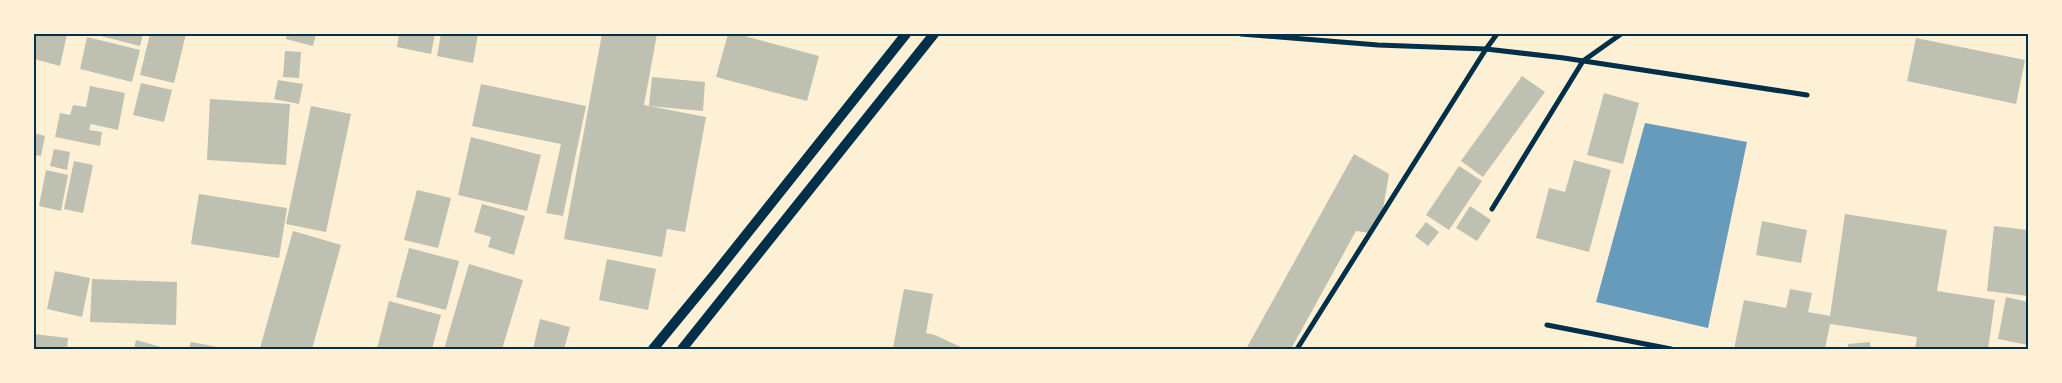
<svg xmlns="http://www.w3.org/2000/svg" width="2062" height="383" viewBox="0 0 2062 383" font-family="Overpass,sans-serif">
<rect width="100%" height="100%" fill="#fdf0d5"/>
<!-- water -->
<polygon fill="#669bbc" points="1645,123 1747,142 1708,328 1596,302"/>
<!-- building -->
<g fill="#bec0b2">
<polygon points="34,34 67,34 60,66 34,59"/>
<polygon points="93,34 143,34 140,46"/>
<polygon points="150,34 186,34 174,83 140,75"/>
<polygon points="287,34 316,34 313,46 286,39"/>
<polygon points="399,34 435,34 431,54 397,47"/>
<polygon points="441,34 478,34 473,63 437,56"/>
<polygon points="602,34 657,34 644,105 706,117 685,232 667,229 662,257 564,239"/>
<polygon points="728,34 737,34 819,56 807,101 716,77"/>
<polygon points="87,37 140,50 132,82 80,69"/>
<polygon points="1916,38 2025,60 2016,104 1907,81"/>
<polygon points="285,51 301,52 299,78 283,77"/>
<polygon points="1522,76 1545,92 1483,177 1461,161"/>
<polygon points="652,77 705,82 703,111 649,106"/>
<polygon points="278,80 303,84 299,104 274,99"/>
<polygon points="141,83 172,90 164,122 133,115"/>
<polygon points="481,84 586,106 563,216 546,213 561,144 472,126"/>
<polygon points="90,86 125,93 118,130 91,124 89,130 102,132 100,146 55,137 60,113 70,115 73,105 86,107"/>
<polygon points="1604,93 1639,103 1623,164 1587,155"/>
<polygon points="210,99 290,104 286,165 207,160"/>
<polygon points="311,106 351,114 326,232 286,224"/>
<polygon points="34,133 45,136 41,156 34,155"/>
<polygon points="471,137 541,155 527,211 458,195"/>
<polygon points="54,149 70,152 67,170 50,166"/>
<polygon points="1354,154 1389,174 1383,209 1370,233 1356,231 1291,349 1246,349"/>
<polygon points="1574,160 1611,170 1589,252 1536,238 1549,188 1565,192"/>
<polygon points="74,161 93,165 83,213 64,209"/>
<polygon points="1459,166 1482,181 1449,230 1426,215"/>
<polygon points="46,170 68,175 61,211 39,206"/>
<polygon points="417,190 451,198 438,248 404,240"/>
<polygon points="199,194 287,208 279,258 191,244"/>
<polygon points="482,204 525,216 514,255 488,247 491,237 474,232"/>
<polygon points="1470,206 1491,220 1477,241 1456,228"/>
<polygon points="1845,214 1947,230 1937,291 1995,300 1988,349 1915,349 1917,337 1830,324 1825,349 1734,349 1744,300 1786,308 1790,289 1812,293 1808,312 1830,316"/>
<polygon points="1762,221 1807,230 1801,263 1756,255"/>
<polygon points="1426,222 1439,232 1428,246 1415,236"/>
<polygon points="1994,226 2028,230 2028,296 1987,291"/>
<polygon points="293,231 341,245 312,349 266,349 260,348"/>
<polygon points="409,248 459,261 446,310 396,297"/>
<polygon points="607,259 656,269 648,310 599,300"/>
<polygon points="469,264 523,280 502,349 444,349"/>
<polygon points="55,271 90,278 82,317 47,309"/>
<polygon points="92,279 177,282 176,325 90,322"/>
<polygon points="904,289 933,294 926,333 935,335 965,349 893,348"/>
<polygon points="2006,297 2028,302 2028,345 1998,339"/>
<polygon points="389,301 441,315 432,349 377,349"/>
<polygon points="540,319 570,327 564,349 533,349"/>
<polygon points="34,334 68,338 67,349 34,349"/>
<polygon points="136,340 168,349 134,349"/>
<polygon points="191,342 223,348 223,349 189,349"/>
<polygon points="1870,342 1871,349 1848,349 1848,344"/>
</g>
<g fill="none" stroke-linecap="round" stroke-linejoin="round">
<!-- minor -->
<g stroke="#003049" stroke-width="5">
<polyline points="1241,34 1378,45 1486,49 1564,58 1807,95"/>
<polyline points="1492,209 1583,61 1621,34"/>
<polyline points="1547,325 1671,349"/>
<polyline points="1297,349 1486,49 1497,34"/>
</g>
<!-- secondary -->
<g stroke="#003049" stroke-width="10">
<polyline points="653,349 714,275 906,34"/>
<polyline points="682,349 934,34"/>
</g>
</g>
<!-- border -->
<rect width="2062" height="383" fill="none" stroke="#fdf0d5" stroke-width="70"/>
<rect x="35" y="35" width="1992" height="313" fill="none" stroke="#003049" stroke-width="2"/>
</svg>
